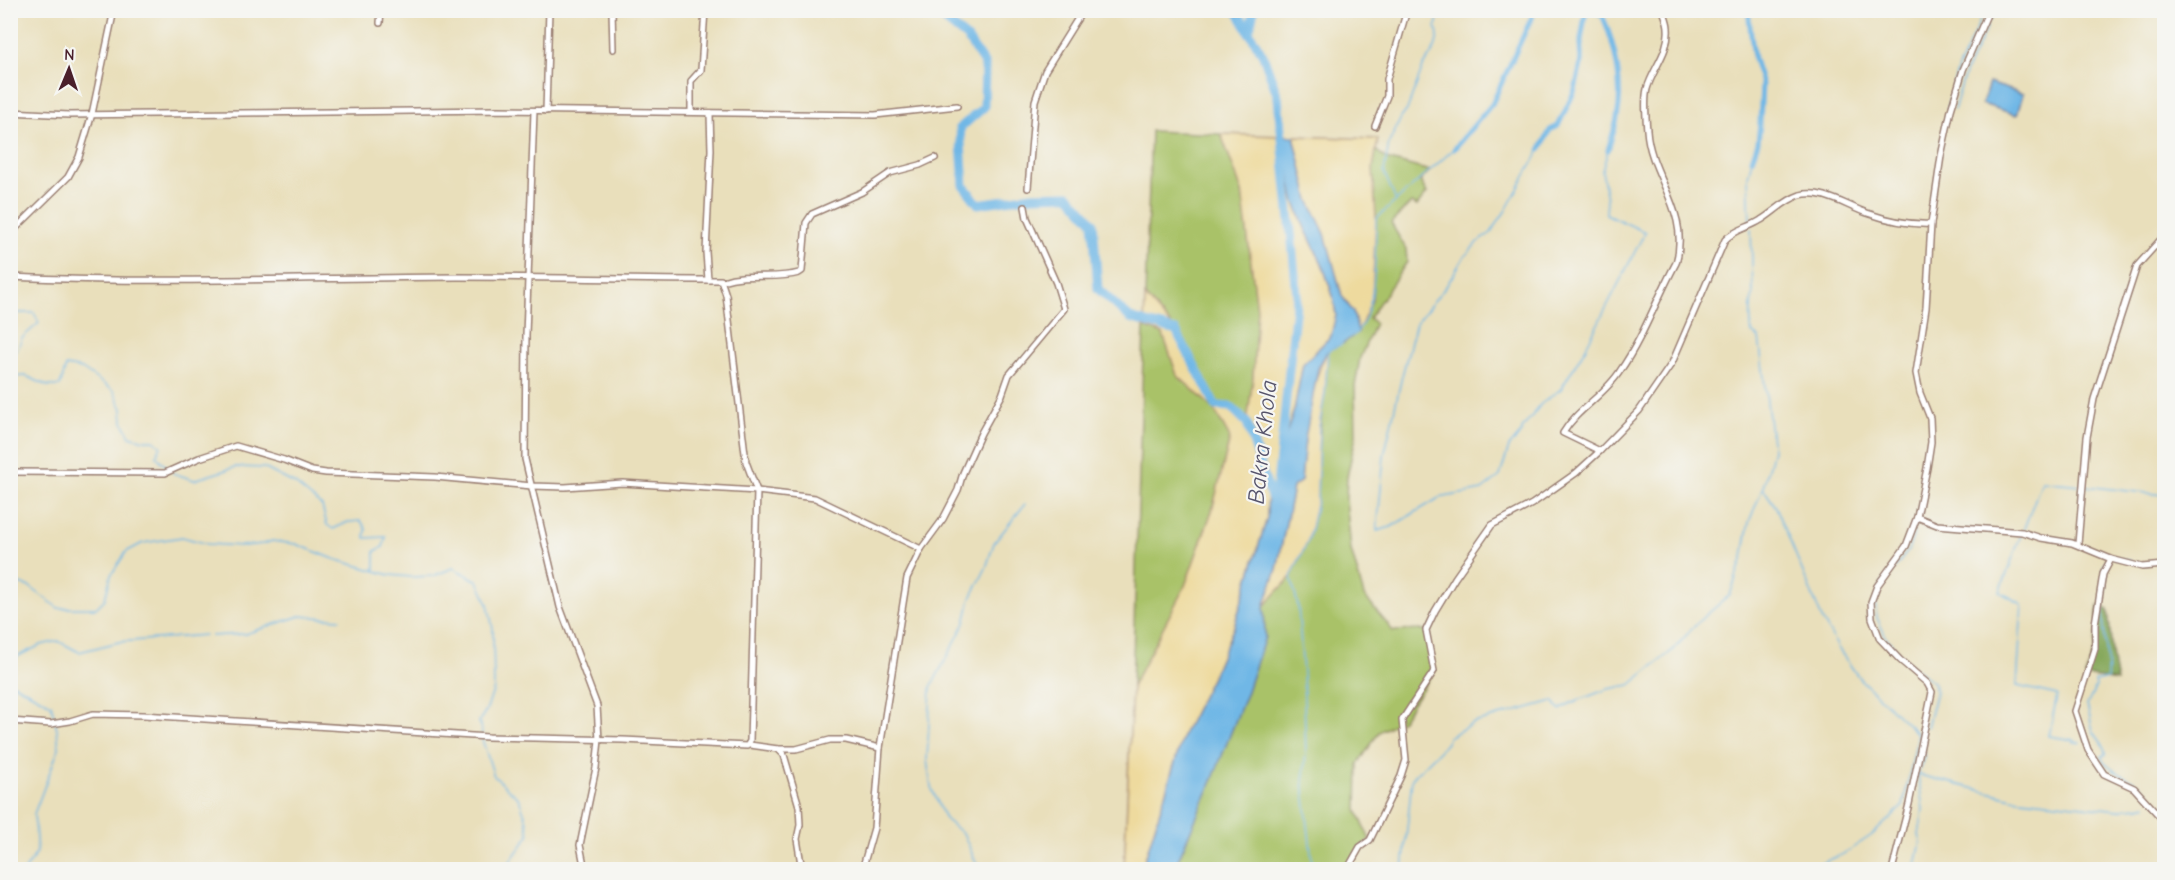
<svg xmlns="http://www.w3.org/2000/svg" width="2175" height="880" viewBox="0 0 2175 880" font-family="'Comic Neue',sans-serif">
<rect width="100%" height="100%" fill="#f6f6f2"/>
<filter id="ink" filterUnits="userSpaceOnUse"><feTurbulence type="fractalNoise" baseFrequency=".0167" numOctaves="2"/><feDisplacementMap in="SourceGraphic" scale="12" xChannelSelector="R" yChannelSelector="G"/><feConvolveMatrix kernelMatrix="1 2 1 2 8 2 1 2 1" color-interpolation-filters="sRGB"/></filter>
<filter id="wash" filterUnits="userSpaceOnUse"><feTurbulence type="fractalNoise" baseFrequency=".008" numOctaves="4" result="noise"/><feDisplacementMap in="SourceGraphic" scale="24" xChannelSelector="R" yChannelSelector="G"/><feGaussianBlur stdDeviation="1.35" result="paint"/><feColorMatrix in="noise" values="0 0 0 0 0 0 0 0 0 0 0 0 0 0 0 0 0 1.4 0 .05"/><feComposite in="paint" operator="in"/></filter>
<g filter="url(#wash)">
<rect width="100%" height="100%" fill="#e9dfbb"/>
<!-- green -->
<g fill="#a9c267" stroke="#7a7049" stroke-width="1.5">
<polygon points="1151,131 1221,134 1242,191 1257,309 1253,378 1247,423 1216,406 1176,331 1145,296"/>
<polygon points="1376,150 1386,159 1430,171 1420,181 1427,193 1417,206 1411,203 1391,223 1406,249 1407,262 1369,318 1375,323 1360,358 1355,386 1356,436 1347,477 1346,499 1351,550 1364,596 1393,631 1426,630 1434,671 1402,720 1379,732 1358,764 1357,810 1370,840 1360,847 1347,869 1174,870 1212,781 1246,694 1265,637 1264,606 1291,577 1317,462 1328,350 1344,343 1372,300 1376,219 1373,168"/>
<polygon points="1144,327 1163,334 1177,375 1214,409 1230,438 1212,511 1185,586 1132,687"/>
</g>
<!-- forest -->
<path fill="#86a85c" stroke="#686444" stroke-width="1.5" d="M 2098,605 L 2108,610 C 2111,634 2111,659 2117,681 L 2085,676 L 2095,649 Z"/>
<!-- sand -->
<g fill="#eeda9e" stroke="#9c7c64" stroke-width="1.5">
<polygon points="1221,134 1282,136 1294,200 1304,226 1323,266 1333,296 1336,315 1331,336 1303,364 1294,410 1280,453 1276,495 1268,487 1267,518 1234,627 1214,673 1184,733 1142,869 1124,870 1132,687 1185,586 1212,511 1230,438 1214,409 1177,375 1163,334 1144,327 1145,296 1176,331 1216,406 1231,407 1247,423 1253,378 1257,309 1242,191"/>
<polygon points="1294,136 1378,139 1373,168 1376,219 1372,300 1358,332 1353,312 1342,296 1325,234 1309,200"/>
<path d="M 1328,350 L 1325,393 L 1319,427 L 1317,501 L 1309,538 L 1291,577 L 1264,606 L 1277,569 L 1293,487 L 1301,481 C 1305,439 1308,387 1328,350 Z"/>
</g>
<!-- water -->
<g fill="#6fb7e6" stroke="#5c6b88" stroke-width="1.5">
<polygon points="1989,83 2023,94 2017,115 1982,104"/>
<polygon points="1282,136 1294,136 1309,200 1325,234 1342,296 1353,312 1358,332 1344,343 1328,350 1318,368 1305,439 1301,481 1293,487 1277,569 1264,606 1265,637 1246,694 1212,781 1174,869 1142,869 1184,733 1214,673 1234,627 1267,518 1268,486 1276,494 1280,453 1294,410 1303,364 1331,336 1336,315 1333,296 1323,266 1304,226 1294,200"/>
</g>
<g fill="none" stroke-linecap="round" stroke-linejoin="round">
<!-- stream -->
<g stroke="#6fb7e6" stroke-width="1.5">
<polyline points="1991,20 1994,10"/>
<polyline points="1947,108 1958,68 1985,10"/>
<polyline points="1954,110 1965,73 1988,25"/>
<polyline points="1540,150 1506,210 1491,233 1478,242 1464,257 1447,285 1416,323 1402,376 1384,456 1377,531 1391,527 1439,498 1482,490 1500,476 1509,447 1522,432 1522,429 1541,404 1561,389 1586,347 1645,232 1606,214 1607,199 1602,171 1608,150"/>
<polyline points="1396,201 1384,172 1389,143 1401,118 1407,110 1423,67 1435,48 1438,36 1436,26 1440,10"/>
<polyline points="1750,224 1748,177 1752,159"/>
<polyline points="10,313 34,313 39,323 22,338 17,351 10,345"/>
<path d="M 1353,336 C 1378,316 1375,249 1376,219 L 1454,149"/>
<polyline points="10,377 26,376 48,386 60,386 66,366 82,369 114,391 122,409 123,422 130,436 144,440 154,440 161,446 156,456 168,468"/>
<polyline points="173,473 194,480 236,467 264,468 295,484 322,506 327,525 333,529 348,522 361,521 366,529 365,538 386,537 383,547 375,551 375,571"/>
<polyline points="2085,486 2164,495"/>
<polyline points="1763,488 1776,507 1823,621 1840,651 1860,679 1918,734 1903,806 1872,835 1845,853 1806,870"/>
<polyline points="2023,531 2042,481 2080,485"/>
<polyline points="1914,533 1908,551 1882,584 1875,603 1877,618 1886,637 1902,658 1934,683 1936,691 1927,727"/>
<polyline points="2021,535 2000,592 2022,604 2017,686 2057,695 2049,736 2074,740 2074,742 2080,743"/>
<polyline points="2110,556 2131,561"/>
<polyline points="2135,563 2148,564"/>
<polyline points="2103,568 2107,559"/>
<path d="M 2106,572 L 2107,574 C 2105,589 2103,603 2103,617 C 2104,638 2109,658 2107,679 L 2095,682 L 2096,687 L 2087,705 L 2093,731 L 2105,748 L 2106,754 L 2101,757 C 2110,774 2131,776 2144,788 C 2152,796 2153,801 2164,808"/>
<polyline points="10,578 16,583 30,587 58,608 96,608 105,599 111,575 126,552 143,543 182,537 208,544 243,546 263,544 272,541 296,544 334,559 390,575 411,577 433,576 453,568 478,581 488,604 493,629 494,688 487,709 479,721 482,734"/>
<polyline points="211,636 245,634 300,616 340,619"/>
<polyline points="10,660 41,645 58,641 79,652 119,642 205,635"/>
<polyline points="10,682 51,704 57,729 59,748 34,814 37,852 25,870"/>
<polyline points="482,739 494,776 519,799 526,818 529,835 504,870"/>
<path d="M 1919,775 L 2012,798 L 2119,810 C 2129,806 2137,809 2146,805"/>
<polyline points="979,870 964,835 945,819 931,787 927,760 931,687 965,623 971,598 986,568 994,543 1025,504"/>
<polyline points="1313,870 1303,781 1306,754 1303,672 1298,606 1291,577 1309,538 1317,501 1319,427 1325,393 1328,350 1342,344"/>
<path d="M 1403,870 L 1412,778 L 1447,743 L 1448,737 L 1474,723 L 1553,701 L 1560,710 L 1571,703 L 1608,689 L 1630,685 L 1673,650 L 1699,621 L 1730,595 L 1743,557 L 1749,522 L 1763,487 L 1773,450 L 1759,338 L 1752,333 C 1750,323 1750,303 1753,294 L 1751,229"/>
<polyline points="1915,870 1921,842 1919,835 1923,809 1918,775 1924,757 1924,743"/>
</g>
<!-- canal -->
<g stroke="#6fb7e6" stroke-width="5">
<path d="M 1591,10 L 1602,15 C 1615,43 1624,87 1617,118 C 1615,129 1611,139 1608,150"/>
<polyline points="1748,10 1754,59 1762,84 1760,123 1758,142 1752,159"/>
<polyline points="1454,149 1492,104 1535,10"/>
<polyline points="1540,150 1550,130 1558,126 1575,90 1581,64 1581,40 1586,10"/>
</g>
<!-- river -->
<g stroke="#6fb7e6" stroke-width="9">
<polyline points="932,10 967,38 985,65 984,107 960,128 964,186 978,204 1032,196 1069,195 1093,222 1098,289 1130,318 1176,331 1216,406 1231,407 1247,423 1271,497"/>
<polyline points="1236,10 1263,55 1278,97 1297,295 1276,494"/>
<polyline points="1249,33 1254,10"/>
</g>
</g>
</g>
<g filter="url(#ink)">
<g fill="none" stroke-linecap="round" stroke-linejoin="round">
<!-- minor casing -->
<g stroke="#9a7f73" stroke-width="8">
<g id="minor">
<polyline points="612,10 613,49"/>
<polyline points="380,23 381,10"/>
<polyline points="534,111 526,335 525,459 560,607 597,706 599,740 596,768 580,845 585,870"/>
<polyline points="546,111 549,10"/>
<polyline points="10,112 69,115 498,110 875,115 957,106"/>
<polyline points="691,112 691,81 701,70 705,10"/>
<polyline points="1375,126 1387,96 1387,79 1407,10"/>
<polyline points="1028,188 1035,101 1045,71 1083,10"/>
<polyline points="10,214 14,230"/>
<polyline points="10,234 68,177 79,157 92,114 114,10"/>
<path d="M 10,277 C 159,284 308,278 457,277 C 545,277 633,280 721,280 L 726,295 L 746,462 L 757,491 L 750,741 L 747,746 L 623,740 L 488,737 L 143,715 L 93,714 L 70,721 L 51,724 L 10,721"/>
<polyline points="708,280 706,252 711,150 710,114"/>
<path d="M 722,281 C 749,272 775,280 799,273 L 802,271 L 806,223 L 812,214 L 862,192 L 890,173 L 920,165 L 935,158"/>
<path d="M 1600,451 L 1563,433 C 1577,409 1605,395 1620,371 C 1643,338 1657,298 1676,263 C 1691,211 1650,177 1647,130 C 1646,118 1644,101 1647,89 C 1653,68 1670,51 1668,28 C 1668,22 1665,16 1663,10"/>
<polyline points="10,472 165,473 199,458 236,446 284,460 312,471 326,473 435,477 532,486 565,487 622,483 757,491 815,498 921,549"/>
<polyline points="1917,517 1937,525 2022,532 2041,538 2072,543 2111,559 2142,567 2164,565"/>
<polyline points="2078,544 2087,437 2094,399 2137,266 2164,236"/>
<polyline points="2111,559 2103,574 2095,624 2095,649 2075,711 2088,750 2104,774 2134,788 2164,821"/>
<polyline points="750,745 778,749 796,749 830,740 846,740 880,748"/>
<polyline points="778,749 784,755 799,806 800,825 797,839 802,870"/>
<polyline points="862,870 874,828 880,748 907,578 921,549 943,519 958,490 963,473 981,433 1002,395 1009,375 1064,309 1056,283 1027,218 1025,207"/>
<path d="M 1347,870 L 1360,847 L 1370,840 L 1401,776 L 1406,760 L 1402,720 L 1434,671 L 1426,630 L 1435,611 L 1455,578 L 1492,525 L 1532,504 L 1576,473 L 1600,451 L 1639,411 L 1672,363 L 1725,240 C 1735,229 1749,228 1761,220 C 1774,212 1785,200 1800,195 C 1823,189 1846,206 1867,213 C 1887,220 1910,225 1931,224"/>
<polyline points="1892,870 1909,804 1932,692 1927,683 1900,660 1880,639 1872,618 1871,602 1877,586 1906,546 1917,517 1927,468 1931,442 1930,418 1920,393 1916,373 1926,308 1931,224 1941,156 1951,110 1963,70 1989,10"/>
</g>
</g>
<!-- minor -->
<use href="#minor" stroke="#fff" stroke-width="5"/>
</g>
</g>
<g text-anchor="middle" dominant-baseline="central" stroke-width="4.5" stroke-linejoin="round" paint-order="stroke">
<!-- water labels -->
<g font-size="24" font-style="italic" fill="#57546c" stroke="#f6f6f2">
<text transform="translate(1262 442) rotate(-84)">Bakra Khola</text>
</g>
</g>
<!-- margin -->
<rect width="2175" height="880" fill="none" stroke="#f6f6f2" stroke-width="36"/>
<!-- north arrow -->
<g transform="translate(69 69) rotate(2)" stroke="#f6f6f2" stroke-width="4.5" paint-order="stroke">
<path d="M0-4.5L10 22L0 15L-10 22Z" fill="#4a1f2b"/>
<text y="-9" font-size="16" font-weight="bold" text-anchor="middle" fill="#4a1f2b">N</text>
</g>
</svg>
